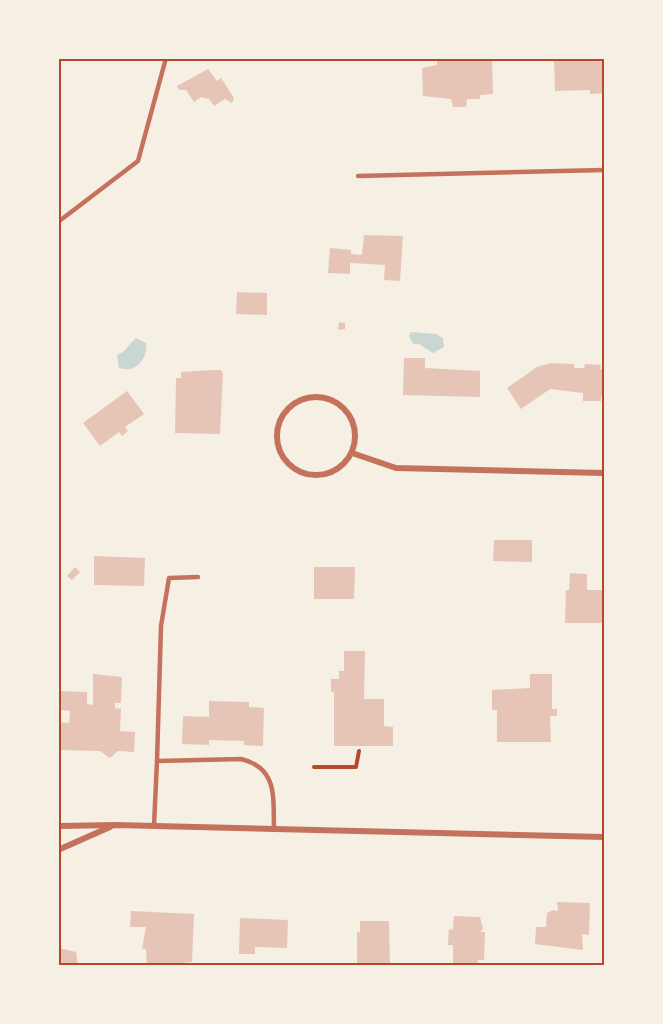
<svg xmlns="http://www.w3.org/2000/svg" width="663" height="1024" viewBox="0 0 663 1024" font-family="Barlow,sans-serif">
<rect width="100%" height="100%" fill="#f6efe4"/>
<!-- water -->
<g fill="#c9d6d2">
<polygon points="411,332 436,334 443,338 444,347 433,353 419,344 413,344 409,336"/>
<path d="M 136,338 L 146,343 C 148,359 135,374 119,368 L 117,355 L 123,352 Z"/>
</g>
<!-- building -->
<g fill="#e6c5b7">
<polygon points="492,58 493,94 480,95 480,99 467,99 466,107 453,107 451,99 423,96 422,68 437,65 437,61"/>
<polygon points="554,58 604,58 604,93 590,94 590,90 555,91"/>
<polygon points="208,69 217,81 221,78 234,98 232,103 225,99 214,106 209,99 201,97 194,102 186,90 179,90 177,86"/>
<polygon points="364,235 403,236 400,281 384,280 385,265 350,263 350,274 328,273 330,248 351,250 351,254 362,255"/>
<polygon points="237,292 267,293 267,315 236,314"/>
<polygon points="339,322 345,323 345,329 338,330"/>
<polygon points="404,358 425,358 425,368 480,371 480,397 403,395"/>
<polygon points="551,363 574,364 574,368 584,368 585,364 601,365 600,369 604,369 604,396 601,396 601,401 583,401 583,393 550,389 521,409 507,388 537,367"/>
<polygon points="212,370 221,370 223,373 220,434 175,433 176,378 181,378 181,372"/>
<polygon points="127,391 144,414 125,427 128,431 122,436 119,432 100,446 83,423"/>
<polygon points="494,540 532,540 532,562 493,561"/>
<polygon points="94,556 145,558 144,586 94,585"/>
<polygon points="75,567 80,572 72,580 67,576"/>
<polygon points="314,567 355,567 354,599 314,599"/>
<polygon points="570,573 587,574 587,590 604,590 604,623 565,623 566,590 569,590"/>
<polygon points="344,651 365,651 364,699 384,699 384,726 393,727 393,746 334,746 334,692 331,692 331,679 339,679 339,671 344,671"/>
<polygon points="93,674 122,677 121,703 115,703 115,708 121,709 120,731 135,732 134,752 118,751 110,758 100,751 58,750 58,722 69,723 70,711 60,710 60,691 87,692 87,704 93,705"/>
<polygon points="530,674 552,674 552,709 557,709 557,716 550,716 551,742 497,742 497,710 492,710 492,690 530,688"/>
<polygon points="209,701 249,702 249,707 264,708 263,746 244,745 244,741 209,740 209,745 182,744 183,716 209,717"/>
<polygon points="557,902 590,903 589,935 582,934 583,950 535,944 536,927 546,927 547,913 553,910 558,911"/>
<polygon points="131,911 194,914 192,962 147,966 146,949 142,949 146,927 130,927"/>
<polygon points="454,916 480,917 483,929 480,932 485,932 484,960 478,960 477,966 453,966 453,945 448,945 449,929 453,930"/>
<polygon points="240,918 288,920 287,948 255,947 255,954 239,954"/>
<polygon points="360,921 389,921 390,966 357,966 357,932 360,932"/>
<polygon points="58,948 76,952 78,966 58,966"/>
</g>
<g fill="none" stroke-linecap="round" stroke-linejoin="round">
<!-- path -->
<polyline stroke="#b5482f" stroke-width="4" points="314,767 356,767 359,751"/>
<!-- service -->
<g stroke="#c5725c" stroke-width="4.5">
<polyline points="358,176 604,170"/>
<polyline points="58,222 138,161 166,58"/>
<polyline points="157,761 161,626 169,578 198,577"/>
<path d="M 154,826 L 157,761 L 241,759 C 278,768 273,797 274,828"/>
</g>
<!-- minor -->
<g stroke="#c5725c" stroke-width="6">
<circle cx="316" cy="436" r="39"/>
<polyline points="352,453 396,468 604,473"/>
<polyline points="58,826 116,825 604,837"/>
<polyline points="58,850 110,827"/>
</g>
</g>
<!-- border -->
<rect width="663" height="1024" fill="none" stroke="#f6efe4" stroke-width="120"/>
<rect x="60" y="60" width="543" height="904" fill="none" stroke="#b5482f" stroke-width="2"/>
</svg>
